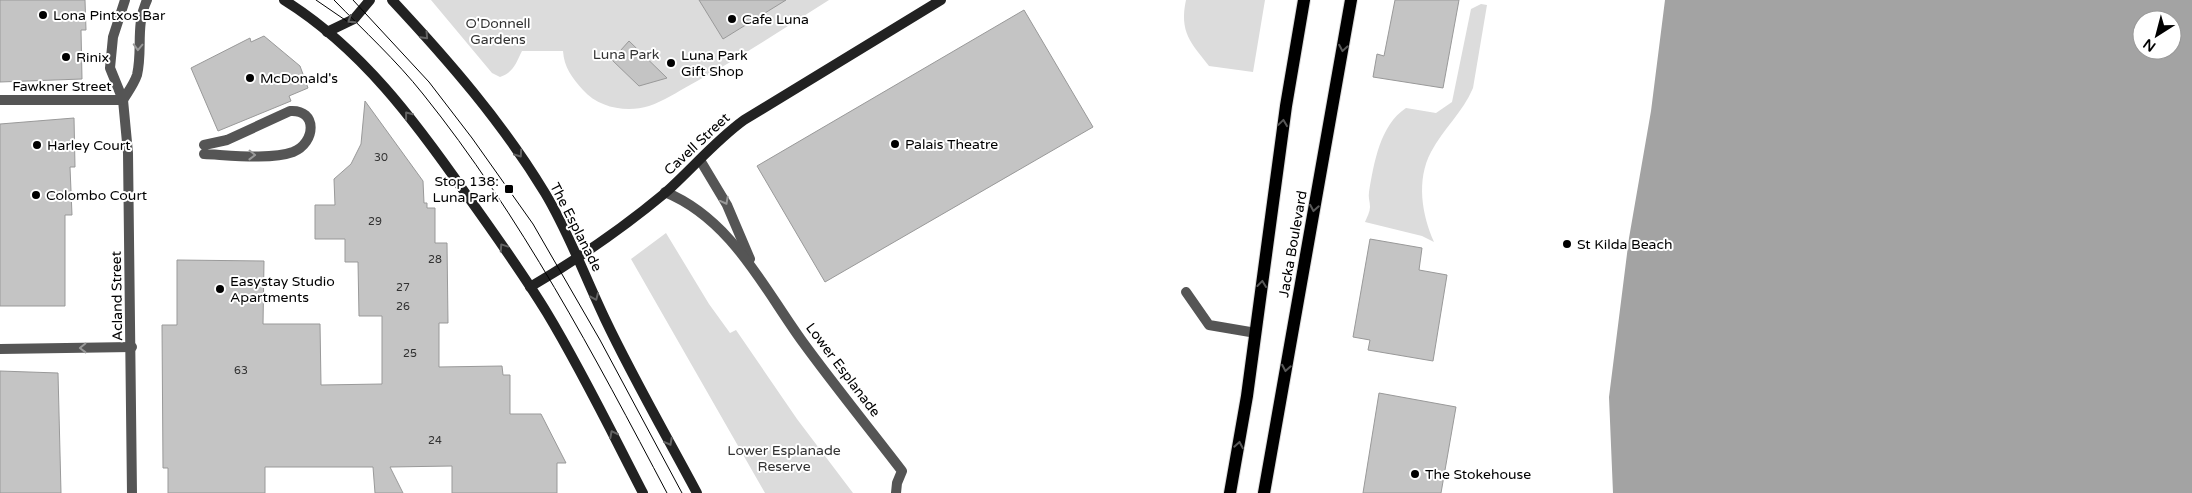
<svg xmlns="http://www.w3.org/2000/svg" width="2192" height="493" viewBox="0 0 2192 493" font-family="'Varela Round',sans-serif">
<rect width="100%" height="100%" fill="#fff"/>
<!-- green -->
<g fill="#dcdcdc">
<path d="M 431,0 L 829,0 C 783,29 738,59 690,85 C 677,92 664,101 649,106 C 627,113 599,108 583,90 C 572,78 564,67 563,51 L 522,51 C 516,63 514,72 500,77 L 492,73 Z"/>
<path d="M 1186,0 L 1265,0 L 1253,72 L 1209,66 C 1191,43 1179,32 1186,0 Z"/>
<path d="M 1481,4 L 1487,5 L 1473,88 C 1463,112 1443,129 1431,152 C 1416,180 1422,215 1434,242 L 1422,236 L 1365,222 C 1367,217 1370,212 1370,207 C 1370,202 1368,197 1369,192 C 1374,163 1380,125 1406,108 L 1436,113 L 1452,102 L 1471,9 Z"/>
<polygon points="666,233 709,304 730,333 736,330 797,419 853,493 765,493 631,259"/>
</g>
<!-- water -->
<path fill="#a3a3a3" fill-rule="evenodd" d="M 1665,0 L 2192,0 L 2192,493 L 1613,493 L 1609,397 L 1629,238 L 1651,111 ZM 2142,20 L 2172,20 L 2172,50 L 2142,50 Z"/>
<!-- building -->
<g fill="#c4c4c4" stroke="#999">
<polygon points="0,0 85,0 86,30 81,30 82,79 0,82"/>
<polygon points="699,0 786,0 723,39"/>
<polygon points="1395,0 1459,0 1443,88 1373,77 1377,54 1384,56"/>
<polygon points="1024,10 1093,127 825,282 757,166"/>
<polygon points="264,36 300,66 308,88 289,96 291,101 218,131 191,68 250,38 251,42"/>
<polygon points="629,41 667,78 639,86 612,60"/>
<polygon points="365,101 423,181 424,203 427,203 427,208 435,208 435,243 447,243 448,323 439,323 439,367 502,366 503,375 510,375 510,414 541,414 566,463 557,463 557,493 452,493 452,466 390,467 403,493 375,493 373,467 265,467 265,493 168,493 168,468 163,468 162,325 177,325 177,260 264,261 263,324 320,324 321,385 382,384 382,316 359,316 358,262 345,262 345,239 315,239 315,205 335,205 334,179 351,164 361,144"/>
<polygon points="74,118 75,167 70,167 72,215 65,215 65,306 0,306 0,124"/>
<polygon points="1370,239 1422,248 1419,270 1447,275 1433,361 1368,350 1370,340 1353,337"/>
<polygon points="0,371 58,373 61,493 0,493"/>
<polygon points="1379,393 1456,407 1441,493 1363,493"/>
</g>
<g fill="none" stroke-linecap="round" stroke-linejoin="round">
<!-- primary casing -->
<g stroke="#dbdbdb" stroke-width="14">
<g id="primary">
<polyline points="1230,493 1247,396 1286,106 1304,0"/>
<polyline points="1264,493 1351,0"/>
</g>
</g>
<!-- lane -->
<g stroke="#555" stroke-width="10">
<path d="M 204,154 C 228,155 271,160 293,152 C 316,143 318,109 290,111 L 227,140 L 204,145"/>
<polyline points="1186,292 1209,325 1256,333"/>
</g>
<!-- street -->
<g stroke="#555" stroke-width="10">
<polyline points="125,0 113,37 110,68 123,100 128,153 132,493"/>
<polyline points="0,100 123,100"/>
<path d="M 123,100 C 128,92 134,84 137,75 C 143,50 135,26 147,0"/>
<polyline points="700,160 727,205 750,259"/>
<path d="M 665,192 C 731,219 763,287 802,341 C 834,385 869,428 902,471 L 897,483 L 896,493"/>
<polyline points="0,349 132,347"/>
</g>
<!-- secondary -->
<g stroke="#222" stroke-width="10">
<path d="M 284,0 C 361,48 415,121 466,194 C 494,233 522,272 547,313 C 582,371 612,433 643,493"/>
<path d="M 392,0 C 448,60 502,122 545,193 C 569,233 585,277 605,319 C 633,378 666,435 697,493"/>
<polyline points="327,32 354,19 370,0"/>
<path d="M 530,287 C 578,259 623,228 665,193 C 692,169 715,141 744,120 L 941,0"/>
</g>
<!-- primary -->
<use href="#primary" stroke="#000" stroke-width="12"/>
<!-- tram -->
<g stroke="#000" stroke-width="1">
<polyline points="316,0 351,24"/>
<path d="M 334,0 C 364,31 396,60 423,94 C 521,216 594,355 667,493"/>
<polyline points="353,0 429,82 472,138 533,224 600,340 682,493"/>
</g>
</g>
<!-- one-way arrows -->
<defs><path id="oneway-chevron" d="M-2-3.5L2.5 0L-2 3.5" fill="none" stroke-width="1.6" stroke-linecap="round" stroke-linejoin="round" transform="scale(1.25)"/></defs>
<g stroke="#646464">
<use href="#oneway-chevron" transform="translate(351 20) rotate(146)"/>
<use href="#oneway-chevron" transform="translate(425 36) rotate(47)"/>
<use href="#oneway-chevron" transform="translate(408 115) rotate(-128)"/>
<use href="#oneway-chevron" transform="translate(519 154) rotate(55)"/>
<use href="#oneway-chevron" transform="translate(503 247) rotate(-124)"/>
<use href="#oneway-chevron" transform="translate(595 297) rotate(66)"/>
<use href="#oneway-chevron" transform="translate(613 434) rotate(-117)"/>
<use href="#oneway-chevron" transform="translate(669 442) rotate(62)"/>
</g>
<g stroke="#999">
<use href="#oneway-chevron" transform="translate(138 47) rotate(92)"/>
<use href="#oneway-chevron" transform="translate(252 155) rotate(1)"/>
<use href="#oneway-chevron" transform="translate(725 201) rotate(62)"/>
<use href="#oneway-chevron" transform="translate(83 348) rotate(179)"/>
</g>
<g stroke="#595959">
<use href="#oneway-chevron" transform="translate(1343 48) rotate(100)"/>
<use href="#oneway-chevron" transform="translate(1283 123) rotate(-82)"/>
<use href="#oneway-chevron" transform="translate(1314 208) rotate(100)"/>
<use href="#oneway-chevron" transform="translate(1262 284) rotate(-83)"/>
<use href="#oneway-chevron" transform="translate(1286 368) rotate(100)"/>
<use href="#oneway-chevron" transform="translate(1239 445) rotate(-80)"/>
</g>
<!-- markers -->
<g fill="#000" stroke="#fff" stroke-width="2">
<circle cx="43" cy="15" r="5"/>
<circle cx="732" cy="19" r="5"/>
<circle cx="66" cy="57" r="5"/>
<circle cx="671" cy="63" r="5"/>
<circle cx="250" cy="78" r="5"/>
<circle cx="895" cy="144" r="5"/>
<circle cx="37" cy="145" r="5"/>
<rect x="504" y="184" width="10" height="10" rx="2.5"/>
<circle cx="36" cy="195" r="5"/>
<circle cx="1567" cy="244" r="5"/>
<circle cx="220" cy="289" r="5"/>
<circle cx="1415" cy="474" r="5"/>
</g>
<g text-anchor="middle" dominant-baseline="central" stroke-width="4" stroke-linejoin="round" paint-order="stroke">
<!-- number labels -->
<g font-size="11" fill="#313131">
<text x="381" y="157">30</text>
<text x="375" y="221">29</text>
<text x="435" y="259">28</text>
<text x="403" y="287">27</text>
<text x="403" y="306">26</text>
<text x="410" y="353">25</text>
<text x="241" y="370">63</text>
<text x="435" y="440">24</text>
</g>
<!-- poi labels -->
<g font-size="14" fill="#000" stroke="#fff" text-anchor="start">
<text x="53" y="15">Lona Pintxos Bar</text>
<text x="742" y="19">Cafe Luna</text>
<text x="681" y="55">Luna Park<tspan x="681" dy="16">Gift Shop</tspan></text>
<text x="76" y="57">Rinix</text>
<text x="260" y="78">McDonald's</text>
<text x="905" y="144">Palais Theatre</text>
<text x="47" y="145">Harley Court</text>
<text x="499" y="181" text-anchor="end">Stop 138:<tspan x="499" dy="16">Luna Park</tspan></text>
<text x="46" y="195">Colombo Court</text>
<text x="1577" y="244">St Kilda Beach</text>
<text x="230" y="281">Easystay Studio<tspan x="230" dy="16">Apartments</tspan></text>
<text x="1425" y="474">The Stokehouse</text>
</g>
<!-- park labels -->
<g font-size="14" fill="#333" stroke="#fff">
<text x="498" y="23">O'Donnell<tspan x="498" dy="16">Gardens</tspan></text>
<text x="626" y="54">Luna Park</text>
<text x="784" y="450">Lower Esplanade<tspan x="784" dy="16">Reserve</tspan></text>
</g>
<!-- street labels -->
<g font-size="14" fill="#000" stroke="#fff">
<text x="62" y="86">Fawkner Street</text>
<text transform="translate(697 144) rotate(-43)">Cavell Street</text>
<text transform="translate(576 227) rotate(63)">The Esplanade</text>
<text transform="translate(1293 244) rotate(-80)">Jacka Boulevard</text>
<text transform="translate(117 296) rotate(-91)">Acland Street</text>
<text transform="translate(843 370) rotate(53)">Lower Esplanade</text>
</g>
</g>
<!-- north arrow -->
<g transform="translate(2157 35) rotate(216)"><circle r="24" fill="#ffffff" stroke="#999999"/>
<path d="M0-4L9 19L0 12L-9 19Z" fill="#000000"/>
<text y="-8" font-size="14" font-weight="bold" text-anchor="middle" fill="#000000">N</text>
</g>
</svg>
